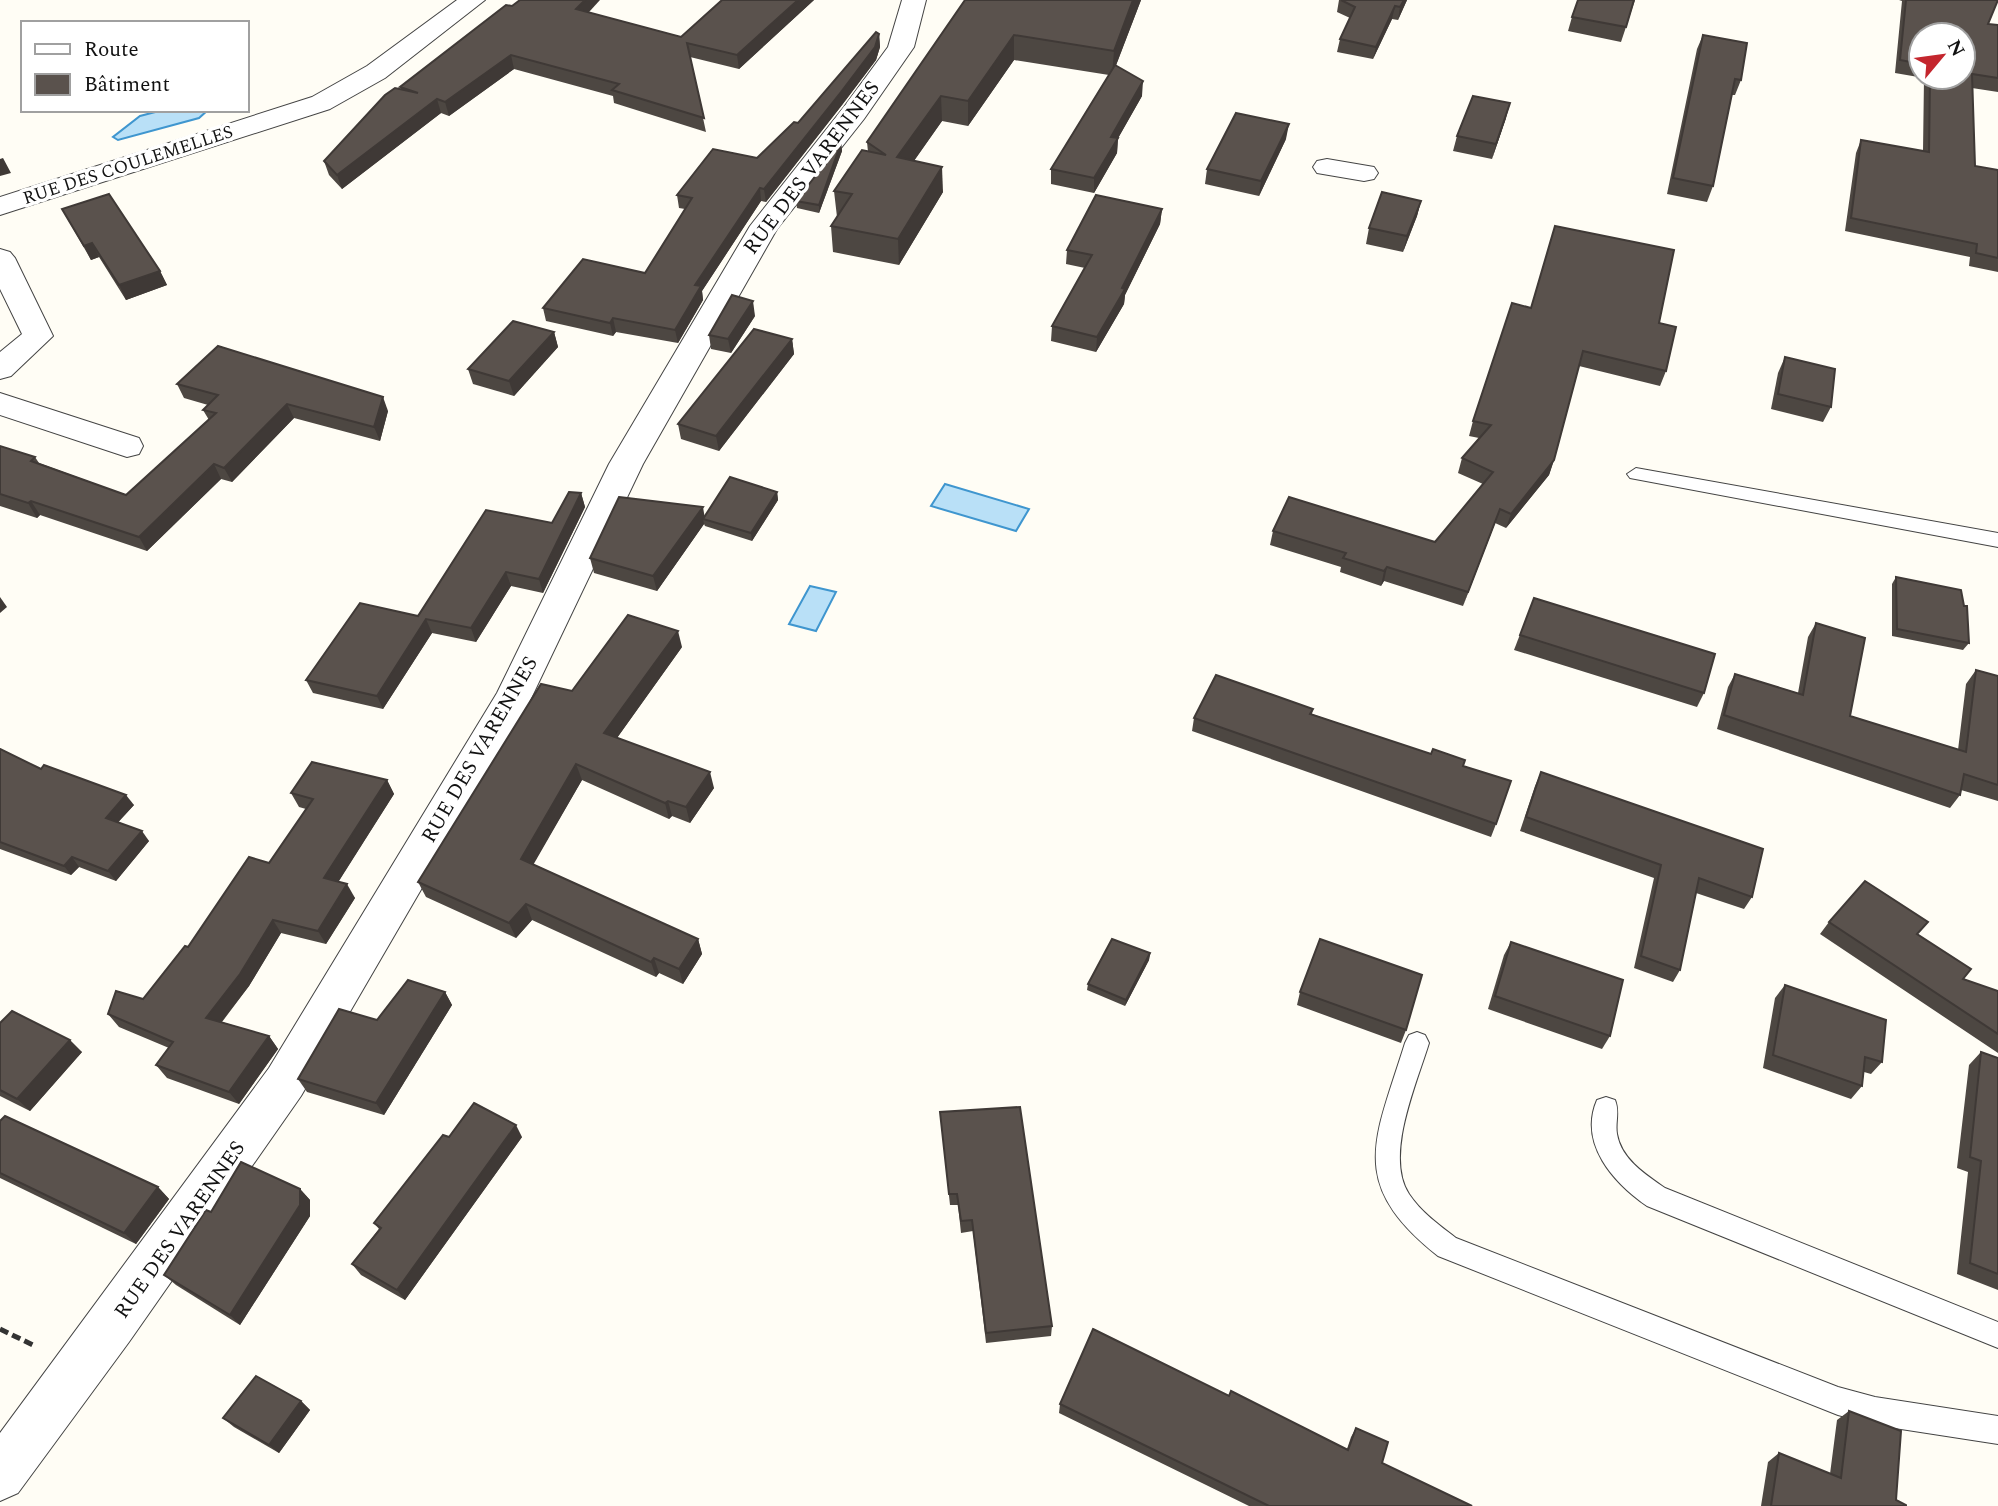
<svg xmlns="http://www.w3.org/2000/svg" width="1998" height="1506" viewBox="0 0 1998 1506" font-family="Spectral,serif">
<rect width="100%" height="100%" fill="#fffdf5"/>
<!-- water -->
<g fill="#b9e0f7" stroke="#3f96cf" stroke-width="2">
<polygon points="163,110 208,110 199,118 118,140 113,137 140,116"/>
<polygon points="945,484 1029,509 1016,531 931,506"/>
<polygon points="810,586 836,592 816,631 789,624"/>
</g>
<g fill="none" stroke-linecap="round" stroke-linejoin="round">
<!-- lane casing -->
<g stroke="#444" stroke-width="2">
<g id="lane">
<polygon points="1636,468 1998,533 1998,547 1630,478 1627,474"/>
<path d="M 1417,1032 L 1425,1035 L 1429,1043 C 1417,1083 1384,1156 1409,1194 C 1421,1212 1439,1225 1456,1238 L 1838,1387 L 1875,1397 L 1998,1416 L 1998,1444 L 1875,1425 L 1838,1415 L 1438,1256 C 1346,1183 1375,1140 1405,1043 L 1409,1035 Z"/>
<path d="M 1606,1097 L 1615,1100 C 1620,1112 1615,1122 1617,1134 C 1621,1159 1646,1175 1665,1188 L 1998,1322 L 1998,1348 L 1647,1206 C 1614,1183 1578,1144 1597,1100 Z"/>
</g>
</g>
<!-- street casing -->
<g stroke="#444" stroke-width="2">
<g id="street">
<polygon points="457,0 485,0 385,78 330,109 0,215 0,197 312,97 367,66"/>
<polygon points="902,0 926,0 914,47 864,119 777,229 643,464 526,709 301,1096 129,1342 18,1493 0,1501 0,1433 269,1068 497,693 609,464 750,226 844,107 888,47"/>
<polygon points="1327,159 1374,167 1378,173 1374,179 1364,181 1317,173 1313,167 1317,161"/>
<polygon points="0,249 10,252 15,258 53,336 11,376 0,379 0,352 22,334 0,289"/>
<polygon points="0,393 139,438 143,446 139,454 127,457 0,415"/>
</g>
</g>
<!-- path -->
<polyline stroke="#333" stroke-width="5" stroke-dasharray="9 4.5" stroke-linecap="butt" points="0,1329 35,1346"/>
<!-- lane -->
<use href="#lane" fill="#fff" fill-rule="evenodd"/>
<!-- street -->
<use href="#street" fill="#fff" fill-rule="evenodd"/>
</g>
<!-- wall -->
<g fill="#4d4742" fill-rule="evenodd">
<polygon points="722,0 814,0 739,69 690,57 706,132 614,103 613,96 514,69 449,116 441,113 342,189 329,175 324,161 401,89 400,87 512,6 588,12 681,37"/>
<polygon points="965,0 1141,0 1116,65 1142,96 1118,138 1117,153 1094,193 1051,184 1051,169 1109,75 1014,60 968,126 942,121 914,161 943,192 899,265 833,252 831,226 837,217 834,191 868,152 867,142"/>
<polygon points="1339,0 1407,0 1398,20 1392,19 1373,59 1337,52 1340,39 1350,18 1337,12"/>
<polygon points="1635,0 1621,42 1568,31 1572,17"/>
<path d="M 1899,0 L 1998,0 L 1988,24 L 1998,25 L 1998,92 L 1972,88 L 1975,166 L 1998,170 L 1998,272 L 1969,266 L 1970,257 L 1845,231 L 1856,153 L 1861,140 L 1923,151 L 1924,78 L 1895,73 L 1902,1 ZM 1921,35 L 1963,77 L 1921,77 Z"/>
<polygon points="879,34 880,47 876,60 842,105 766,202 761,201 702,291 703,300 678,343 616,332 613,336 546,321 543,308 645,273 685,209 679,208 677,195 757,158 798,123"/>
<polygon points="1703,35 1741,80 1735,95 1732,95 1713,186 1707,202 1667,194 1697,49"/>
<polygon points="1506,118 1492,159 1453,151 1457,136"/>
<polygon points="1286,139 1259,196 1205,184 1207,169"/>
<polygon points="841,143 842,151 819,213 797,208 796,201"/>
<polygon points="1421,201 1417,216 1403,252 1366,244 1369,228"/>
<polygon points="62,209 160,271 167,285 126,300 99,257 91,260"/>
<polygon points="1162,209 1160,224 1125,295 1124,304 1096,352 1051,341 1052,326 1085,268 1066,264 1067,250"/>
<polygon points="1531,308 1659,323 1666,371 1660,386 1579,366 1554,460 1549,475 1506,528 1495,523 1463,606 1384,581 1381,586 1340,572 1341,567 1270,545 1273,531 1435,542 1483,484 1458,473 1462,458 1479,438 1469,436 1473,421"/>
<polygon points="755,316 731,353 711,349 709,335"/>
<polygon points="554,332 558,347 514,396 473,384 468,369"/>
<polygon points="792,339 794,354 719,451 681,439 678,424"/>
<polygon points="1785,357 1831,407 1823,422 1771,409 1778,373"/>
<polygon points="177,384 388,411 380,441 294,418 232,482 221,479 147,551 40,515 37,518 0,506 0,446 35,457 39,463 126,495 209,420 203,410 208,405 184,398"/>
<polygon points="777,492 778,500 752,541 705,526 704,524 657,591 594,573 590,558 705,516"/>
<polygon points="581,493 585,507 543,593 511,586 476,642 432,633 383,709 313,693 306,680 418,616 552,523"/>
<polygon points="1896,577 1969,643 1963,650 1892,636 1892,584"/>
<polygon points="1534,598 1704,693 1697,707 1514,650"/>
<polygon points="1816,623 1850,716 1958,750 1966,684 1976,670 1998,676 1998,801 1961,790 1960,795 1950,808 1717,729 1728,687 1735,674 1798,693 1808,637"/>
<polygon points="682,647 617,738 714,788 690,823 672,816 669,819 582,780 533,864 698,939 702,954 683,984 659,973 656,977 532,920 516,938 426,897 418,882 572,691"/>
<polygon points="1313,709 1312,714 1463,766 1496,824 1491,837 1192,731 1194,718"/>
<polygon points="0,749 41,769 134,805 118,822 149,841 116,881 79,867 71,875 0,849"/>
<polygon points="1541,772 1752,897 1744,909 1696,893 1680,970 1673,982 1634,968 1654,878 1520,831 1535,786"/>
<polygon points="387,780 394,794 338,882 355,898 326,944 281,933 249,986 222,1022 269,1036 278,1049 239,1104 167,1078 156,1065 169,1048 119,1027 108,1014 143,999 188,947 269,863 306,809 299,807 291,793"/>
<polygon points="1829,922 1917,934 1963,979 1998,991 1998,1053 1820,934"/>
<polygon points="1511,942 1610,1036 1602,1049 1488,1009 1504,955"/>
<polygon points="1150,953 1149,960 1125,1006 1087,990 1088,984"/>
<polygon points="1785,985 1882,1062 1871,1074 1864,1072 1862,1086 1851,1099 1763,1068 1775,998"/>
<polygon points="445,992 452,1005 384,1115 307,1092 298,1079 377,1020"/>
<polygon points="1300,992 1406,1030 1401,1043 1297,1005"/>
<polygon points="0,1023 82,1052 30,1111 0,1096"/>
<polygon points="1981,1052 1998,1058 1998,1290 1957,1274 1968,1172 1957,1168 1969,1065"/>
<polygon points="940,1112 1052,1326 1051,1336 986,1343 973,1231 961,1233 958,1205 950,1205"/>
<polygon points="0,1121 158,1187 169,1199 136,1244 0,1178"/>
<polygon points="449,1137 522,1137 405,1300 361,1275 352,1264 379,1229 374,1223"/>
<polygon points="300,1189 310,1200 310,1216 240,1325 176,1285 164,1275 211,1212"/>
<polygon points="1229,1396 1347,1449 1351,1437 1356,1428 1382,1463 1472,1506 1249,1506 1059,1413 1060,1404"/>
<polygon points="301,1401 310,1410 279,1453 234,1427 223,1418"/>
<polygon points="1849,1411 1896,1500 1906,1506 1761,1506 1768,1462 1779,1453 1830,1474 1837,1420"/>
</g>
<!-- shaded-wall -->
<g fill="#3f3936">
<polygon points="585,0 600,0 579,23 576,9"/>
<polygon points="798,0 814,0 739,69 737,55"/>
<polygon points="1133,0 1141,0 1112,76 1114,51"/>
<polygon points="1404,0 1407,0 1398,20 1400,7"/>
<polygon points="1395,6 1392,19 1373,59 1376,47"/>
<polygon points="879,34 880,47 876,60 842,105 766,202 764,189"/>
<polygon points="1014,35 1014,60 968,126 968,101"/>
<polygon points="511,55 514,69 449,116 445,102"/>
<polygon points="1143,81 1142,96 1112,149 1118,138 1117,153 1094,193 1094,178 1111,137"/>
<polygon points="941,96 942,121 898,183 897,157"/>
<polygon points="437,99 441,113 342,189 337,175"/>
<polygon points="1510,103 1506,118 1492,159 1496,144"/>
<polygon points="1289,124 1286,139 1259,196 1261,181"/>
<polygon points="841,143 842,151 819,213 819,205"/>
<polygon points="3,158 11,173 0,176 0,159"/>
<polygon points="942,167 943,192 899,265 898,239"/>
<polygon points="760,188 761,201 702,291 703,300 678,343 675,330 695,285"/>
<polygon points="1421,201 1417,216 1403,252 1407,236"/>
<polygon points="1162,209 1160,224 1125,295 1124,304 1096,352 1097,337"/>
<polygon points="92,243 99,257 91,260 84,246"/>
<polygon points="160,271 167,285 126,300 119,285"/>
<polygon points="753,301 755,316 731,353 728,339"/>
<polygon points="613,318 616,332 613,336 610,323"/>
<polygon points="554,332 558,347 514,396 509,381"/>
<polygon points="792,339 794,354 719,451 716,436"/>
<polygon points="383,397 388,411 380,441 374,427"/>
<polygon points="287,404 294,418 232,482 224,468"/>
<polygon points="1554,460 1549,475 1506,528 1511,514"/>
<polygon points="214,464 221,479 147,551 139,537"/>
<polygon points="777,492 778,500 752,541 751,533"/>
<polygon points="581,493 585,507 543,593 539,579"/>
<polygon points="31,501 40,515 37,518 28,503"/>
<polygon points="703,507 705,519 703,519 704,524 657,591 653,576"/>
<polygon points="1500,509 1495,523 1463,606 1468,592"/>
<polygon points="1387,567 1384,581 1381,586 1384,571"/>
<polygon points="506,572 511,586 476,642 471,628"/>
<polygon points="0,597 7,607 0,613"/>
<polygon points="426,619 432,633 383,709 377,696"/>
<polygon points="678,631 682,647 609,749 604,733"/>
<polygon points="576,764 582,780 528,874 521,859"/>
<polygon points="710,772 714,788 690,823 686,807"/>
<polygon points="387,780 394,794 332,892 324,878"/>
<polygon points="126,795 134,805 113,828 106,818"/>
<polygon points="668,801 672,816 669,819 665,803"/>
<polygon points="142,831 149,841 116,881 108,871"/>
<polygon points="72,857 79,867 71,875 64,866"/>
<polygon points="347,884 355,898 326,944 318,931"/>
<polygon points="526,904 532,920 516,938 509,923"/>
<polygon points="273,920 281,933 249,986 215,1030 206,1018"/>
<polygon points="698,939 702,954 683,984 679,969"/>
<polygon points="1150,953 1149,960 1125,1006 1126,1000"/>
<polygon points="654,958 659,973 656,977 651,962"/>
<polygon points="445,992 452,1005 384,1115 376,1103"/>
<polygon points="269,1036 278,1049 239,1104 229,1092"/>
<polygon points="70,1040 82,1052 30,1111 17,1099"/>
<polygon points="516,1125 522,1137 405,1300 397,1290"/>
<polygon points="158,1187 169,1199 136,1244 124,1233"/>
<polygon points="300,1189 310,1200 310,1216 240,1325 230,1315"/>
<polygon points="301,1401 310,1410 279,1453 269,1445"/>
</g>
<!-- building -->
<g fill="#5a524d" stroke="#3f3936" stroke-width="2">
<polygon points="520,0 585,0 576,9 681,37 722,0 798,0 737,55 687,43 704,118 612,90 619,84 511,55 445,102 437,99 337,175 324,161 385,95 395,88 418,93 400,87 506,5 512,6"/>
<polygon points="965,0 1133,0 1114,51 1014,35 968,101 941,96 897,157 942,167 898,239 831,226 852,194 834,191 862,150 886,155 867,142"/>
<polygon points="1341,0 1404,0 1400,7 1395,6 1376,47 1340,39 1355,7"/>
<polygon points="1578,0 1634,0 1626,27 1572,17"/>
<polygon points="1906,0 1998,0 1988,24 1998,25 1998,78 1972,74 1975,166 1998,170 1998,258 1976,253 1977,244 1851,218 1861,140 1929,152 1930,77 1963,77 1963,35 1921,35 1921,64 1900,60"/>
<polygon points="876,32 879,34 875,47 841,92 764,189 760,188 695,285 701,286 675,330 613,318 610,323 543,308 583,259 645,273 692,198 677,195 713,149 757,158 794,122 798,123"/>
<polygon points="1703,35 1747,43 1741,80 1735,79 1713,186 1673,178"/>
<polygon points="1115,65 1143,81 1111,137 1118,138 1094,178 1051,169"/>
<polygon points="1473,96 1510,103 1496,144 1457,136"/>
<polygon points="1236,113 1289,124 1261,181 1207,169"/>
<polygon points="841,143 819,205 796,201"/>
<polygon points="1382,192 1421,201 1407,236 1369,228"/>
<polygon points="109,194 160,271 119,285 92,243 84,246 62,209"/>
<polygon points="1096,195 1162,209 1122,288 1125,289 1097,337 1052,326 1092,255 1067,250"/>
<polygon points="1555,226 1674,250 1659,323 1676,327 1666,371 1583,351 1554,460 1511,514 1500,509 1468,592 1387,567 1384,571 1343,558 1346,553 1273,531 1289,497 1435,542 1493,472 1462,458 1491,425 1473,421 1512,303 1531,308"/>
<polygon points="732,295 753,301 728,339 709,335"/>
<polygon points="513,321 554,332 509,381 468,369"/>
<polygon points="754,329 792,339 716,436 678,424"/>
<polygon points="218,346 383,397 374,427 287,404 224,468 214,464 139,537 31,501 28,503 0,494 0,446 35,457 31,461 126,495 216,413 203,410 218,395 177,384"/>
<polygon points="1785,357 1835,369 1831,407 1778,394"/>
<polygon points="730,477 777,492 751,533 703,519"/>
<polygon points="569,492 581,493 539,579 506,572 471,628 426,619 377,696 306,680 360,603 418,616 486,510 552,523"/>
<polygon points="619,497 703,507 653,576 590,558"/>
<polygon points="1896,577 1961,590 1964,606 1967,606 1969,643 1897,629"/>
<polygon points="1534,598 1715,654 1704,693 1520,635"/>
<polygon points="628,615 678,631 604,733 710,772 686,807 668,801 665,803 576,764 521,859 698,939 679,969 654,958 651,962 526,904 509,923 418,882 541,684 572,691"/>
<polygon points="1816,623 1865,638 1850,716 1966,752 1976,670 1998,676 1998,785 1964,774 1960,795 1724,715 1735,674 1803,695"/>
<polygon points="1216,675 1313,709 1310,714 1431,754 1433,749 1465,760 1463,766 1511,781 1496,824 1194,718"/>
<polygon points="0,749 41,769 44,765 126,795 106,818 142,831 108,871 72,857 64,866 0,842"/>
<polygon points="312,762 387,780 324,878 347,884 318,931 273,920 240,974 206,1018 269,1036 229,1092 156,1065 173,1042 108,1014 116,991 143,999 185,946 188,947 249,857 269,863 313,799 291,793"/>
<polygon points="1541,772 1763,849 1752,897 1699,878 1680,970 1641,956 1661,865 1526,817"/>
<polygon points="1865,881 1928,922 1917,934 1971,969 1963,979 1998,991 1998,1034 1829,922"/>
<polygon points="1112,939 1150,953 1126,1000 1088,984"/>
<polygon points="1320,939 1422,975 1406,1030 1300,992"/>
<polygon points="1511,942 1623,980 1610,1036 1495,996"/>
<polygon points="408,980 445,992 376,1103 298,1079 339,1009 377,1020"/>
<polygon points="1785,985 1886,1020 1882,1062 1865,1057 1862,1086 1773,1055"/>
<polygon points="12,1011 70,1040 17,1099 0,1090 0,1023"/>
<polygon points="1981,1052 1998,1058 1998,1274 1970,1263 1981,1161 1970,1157"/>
<polygon points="474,1103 516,1125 397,1290 352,1264 381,1228 374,1223 443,1135 449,1137"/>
<polygon points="1020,1107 1052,1326 986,1333 972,1220 961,1221 957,1194 949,1194 940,1112"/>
<polygon points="5,1116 158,1187 124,1233 0,1173 0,1121"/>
<polygon points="241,1162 300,1189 300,1205 230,1315 164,1275 206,1210 211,1212"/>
<polygon points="1093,1329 1229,1396 1231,1391 1348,1450 1356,1428 1388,1442 1382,1463 1472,1506 1269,1506 1060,1404"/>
<polygon points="256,1376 301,1401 269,1445 223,1418"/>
<polygon points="1849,1411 1901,1431 1896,1500 1906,1505 1906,1506 1771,1506 1779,1453 1841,1478"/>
</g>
<g text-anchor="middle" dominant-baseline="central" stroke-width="7" stroke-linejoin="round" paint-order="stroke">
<!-- far-street labels -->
<g font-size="18" fill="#111" stroke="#fff">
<text transform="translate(128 165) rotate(-18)">RUE DES COULEMELLES</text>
</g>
<!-- street labels -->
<g font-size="21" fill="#111" stroke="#fff">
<text transform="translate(812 168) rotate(-53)">RUE DES VARENNES</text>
<text transform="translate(480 750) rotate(-60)">RUE DES VARENNES</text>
<text transform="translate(180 1230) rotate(-55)">RUE DES VARENNES</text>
</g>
</g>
<!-- legend -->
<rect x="21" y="21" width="228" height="91" fill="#ffffff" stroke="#a0a0a0" stroke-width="2"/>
<rect x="35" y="44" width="35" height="10" fill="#ffffff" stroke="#a0a0a0" stroke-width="2"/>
<text x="84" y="56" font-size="21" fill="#111111">Route</text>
<rect x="35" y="74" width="35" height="21" fill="#5a524d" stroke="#a0a0a0" stroke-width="2"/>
<text x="84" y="91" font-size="21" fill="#111111">Bâtiment</text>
<!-- north arrow -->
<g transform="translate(1942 56) rotate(61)"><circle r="33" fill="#ffffff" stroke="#a0a0a0" stroke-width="2"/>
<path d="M0-5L12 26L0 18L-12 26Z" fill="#c4262e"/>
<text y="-10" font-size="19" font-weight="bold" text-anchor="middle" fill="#111111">N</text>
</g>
</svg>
